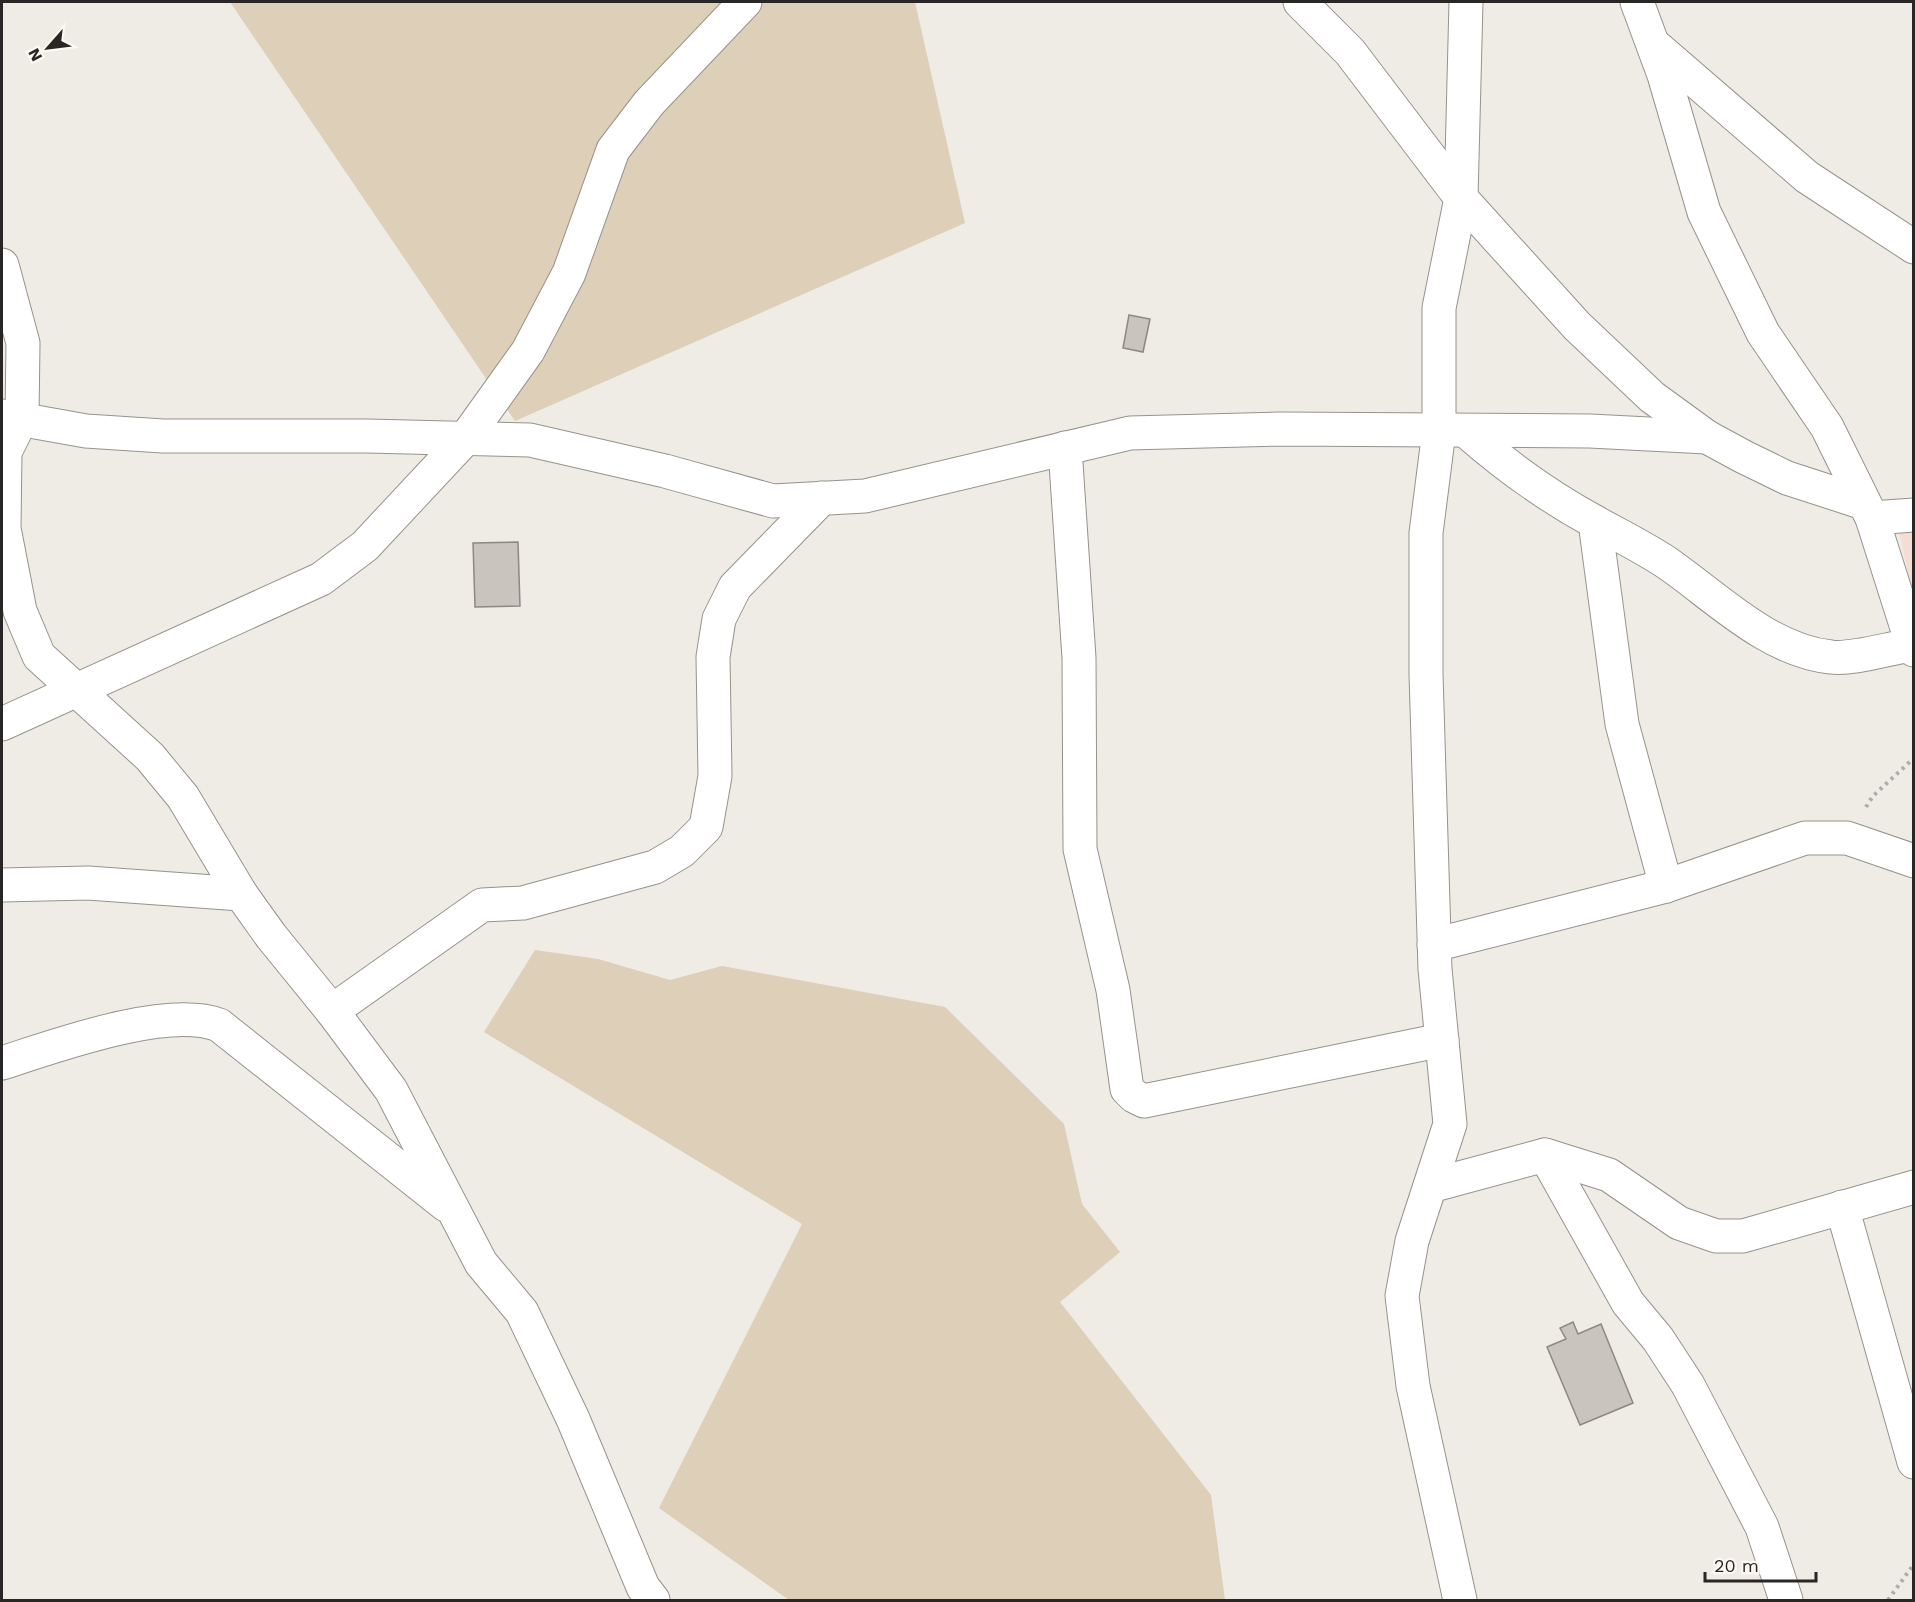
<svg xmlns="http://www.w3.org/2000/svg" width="1915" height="1602" viewBox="0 0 1915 1602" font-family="'Work Sans',sans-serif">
<rect width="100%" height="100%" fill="#efebe5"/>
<!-- commercial -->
<polygon fill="#f5dcd5" points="1913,519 1913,595 1897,522"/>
<!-- green -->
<g fill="#ddcfb8">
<polygon points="230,2 915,2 965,223 515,421"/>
<polygon points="535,950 598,959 670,980 722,966 945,1007 1064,1124 1082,1204 1120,1252 1060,1302 1211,1495 1225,1600 789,1600 659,1508 802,1224 484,1032"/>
</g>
<!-- building -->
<g fill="#c9c4be" stroke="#8c8882" stroke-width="1.5">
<polygon points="1129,315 1150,319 1143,352 1123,348"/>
<polygon points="518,542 520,606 475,607 473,543"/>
<polygon points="1573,1322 1578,1334 1601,1324 1633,1403 1580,1425 1547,1347 1566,1339 1560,1328"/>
</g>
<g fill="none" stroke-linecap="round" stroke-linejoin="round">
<!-- street casing -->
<g stroke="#96938d" stroke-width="35">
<g id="street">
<polyline points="1300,2 1350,52 1461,198 1577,326 1652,397 1707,437 1744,457 1787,478 1864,503"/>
<polyline points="1637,2 1664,75 1704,212 1763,333 1827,427 1872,518 1914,650"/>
<polyline points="1653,44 1807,177 1914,247"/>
<polyline points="2,265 23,343 22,418 5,452 4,528 20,611 39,656 150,757 183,797 241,894 271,936 332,1011 391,1090 481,1263 522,1312 573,1419 643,1587 653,1600"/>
<polyline points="2,416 86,431 163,436 367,436 530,440 665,471 773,501 865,496 1130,433 1279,429 1590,431 1707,437"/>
<path d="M 1466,431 C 1507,467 1547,496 1595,522 L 1622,724 L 1666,886"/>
<polyline points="1065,448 1079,658 1080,849 1113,990 1127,1089 1134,1096 1144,1101 1442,1040"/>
<polyline points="1872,518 1914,515"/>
<path d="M 1595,522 C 1620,536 1647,549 1670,565 C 1718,599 1770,651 1831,657 C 1853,660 1889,648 1912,645"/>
<polyline points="2,724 321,579 365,546 465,439 528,351 569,273 613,150 649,103 745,2"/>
<polyline points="2,885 88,883 241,894"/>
<polyline points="1434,945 1666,886 1805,838 1847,838 1914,861"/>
<polyline points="332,1011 482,905 523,903 655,867 682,851 706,827 715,776 713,657 719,619 735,587 822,498"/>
<path d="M 2,1063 C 55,1046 167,1005 219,1025 L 446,1205"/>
<polyline points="1545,1155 1628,1303 1658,1339 1688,1385 1762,1527 1786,1600"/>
<polyline points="1430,1186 1545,1155 1609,1175 1679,1223 1716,1236 1743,1236 1914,1187"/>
<polyline points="1842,1207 1914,1462"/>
<polyline points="1460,1600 1413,1386 1402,1296 1412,1241 1450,1124 1435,969 1426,674 1426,533 1439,431 1439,308 1461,198 1466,2"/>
</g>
</g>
<!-- path -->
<g stroke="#afaca7" stroke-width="4" stroke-dasharray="3 4.5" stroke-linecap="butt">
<polyline points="1866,807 1873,796 1914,758"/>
<polyline points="1888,1600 1914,1564"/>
</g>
<!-- street -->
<use href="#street" stroke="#fff" stroke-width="33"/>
</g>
<!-- border -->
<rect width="1915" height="1602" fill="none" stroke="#282725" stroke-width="6"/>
<!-- north arrow -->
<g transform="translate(48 48) rotate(242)" stroke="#fdf9f2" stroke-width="4.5" paint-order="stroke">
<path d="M0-4.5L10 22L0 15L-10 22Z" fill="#282725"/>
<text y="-9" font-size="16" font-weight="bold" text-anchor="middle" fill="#282725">N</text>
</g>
<!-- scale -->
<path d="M1705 1572v9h111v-9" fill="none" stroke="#282725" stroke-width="3"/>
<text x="1714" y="1572" font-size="18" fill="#282725" stroke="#fdf9f2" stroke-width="4.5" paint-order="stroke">20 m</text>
</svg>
